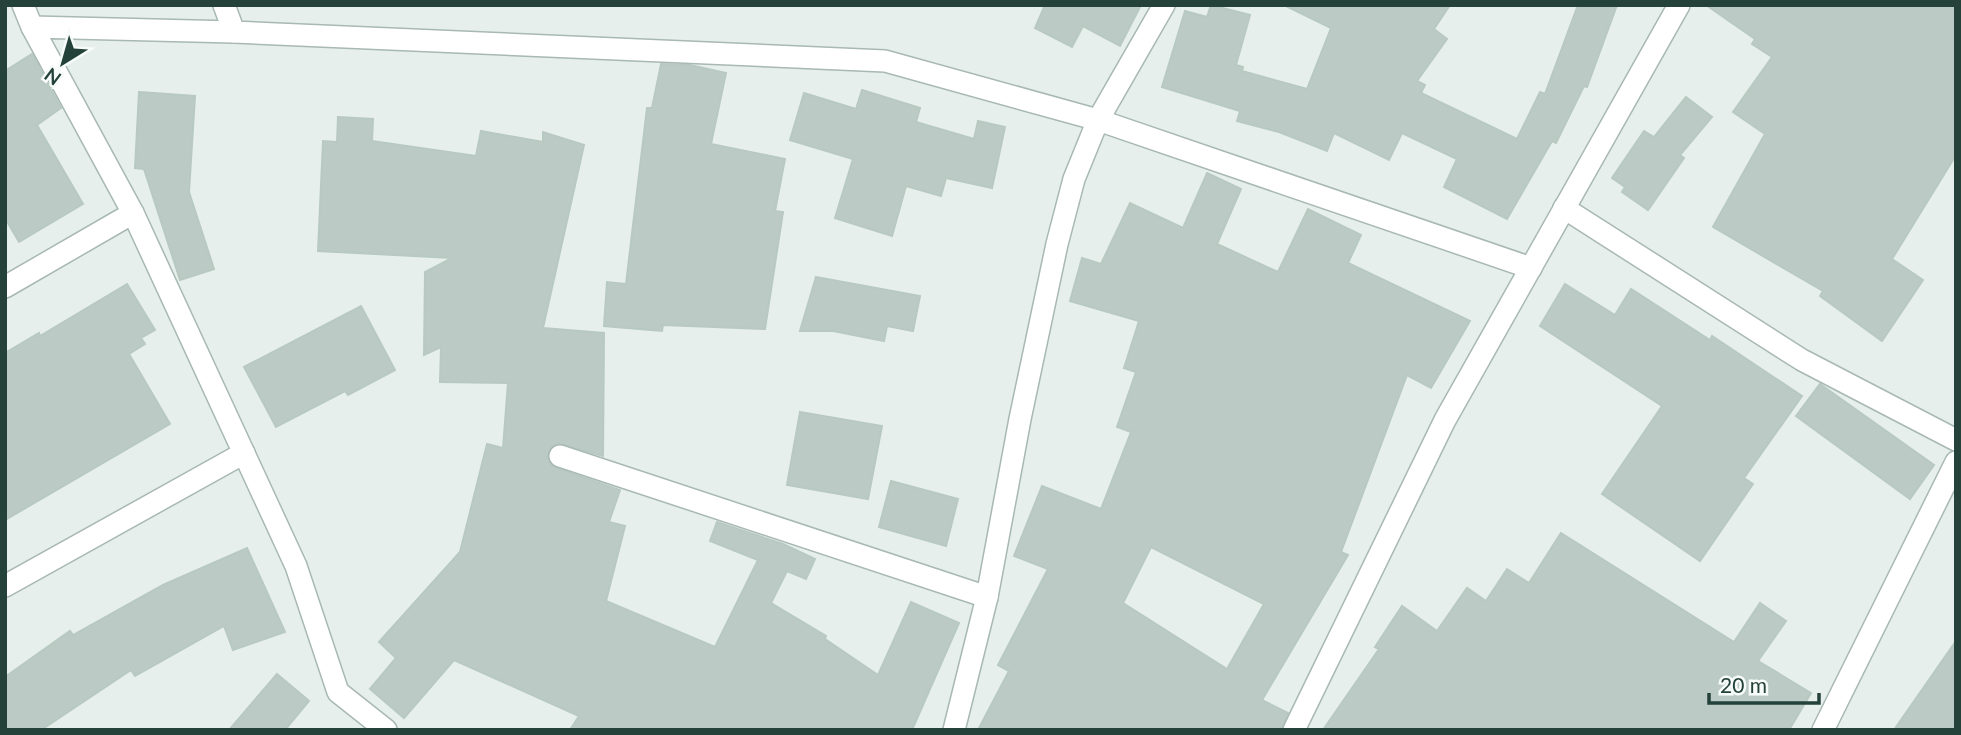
<svg xmlns="http://www.w3.org/2000/svg" width="1961" height="735" viewBox="0 0 1961 735" font-family="Lato,sans-serif">
<rect width="100%" height="100%" fill="#e6efeb"/>
<!-- building -->
<g fill="#bbcac4" stroke="#b8c9c2" stroke-width="2" fill-rule="evenodd">
<polygon points="1045,5 1141,5 1120,46 1083,26 1072,47 1035,28"/>
<polygon points="1211,5 1250,15 1236,65 1243,67 1242,71 1307,89 1331,28 1284,5 1450,5 1434,29 1447,39 1417,81 1425,85 1421,93 1517,139 1540,92 1545,94 1578,5 1617,5 1587,87 1584,86 1556,143 1552,141 1507,219 1444,187 1457,159 1402,133 1389,160 1334,133 1327,151 1279,132 1237,121 1240,111 1162,87 1185,11 1207,17"/>
<polygon points="1706,5 1956,5 1956,155 1892,259 1923,280 1882,341 1820,296 1823,291 1713,227 1765,134 1733,112 1772,57 1752,44 1755,39"/>
<polygon points="32,54 61,108 37,125 83,204 19,242 5,218 5,71"/>
<polygon points="661,64 690,65 726,73 711,144 785,159 775,211 783,212 765,329 663,325 662,331 604,326 607,282 626,284 647,108 652,108"/>
<polygon points="862,90 920,108 916,122 974,139 978,121 1005,127 992,188 946,178 941,196 906,186 892,236 835,218 853,159 790,140 804,93 856,109"/>
<polygon points="139,92 195,96 189,192 214,269 180,280 144,169 135,168"/>
<polygon points="1686,97 1712,117 1680,155 1684,158 1648,210 1622,192 1625,187 1612,178 1644,131 1654,137"/>
<polygon points="338,117 373,119 372,141 476,156 481,131 543,142 543,132 584,145 543,328 604,333 603,456 558,443 551,447 547,458 556,468 620,490 609,522 625,526 606,601 715,647 758,560 710,541 717,522 783,544 815,559 806,579 787,571 771,603 826,636 825,639 878,675 911,602 959,623 912,730 570,730 579,716 454,660 404,718 370,689 396,658 379,642 460,552 487,444 503,448 508,383 440,382 441,347 424,355 425,272 452,258 318,251 323,141 337,142"/>
<path d="M 1207,173 L 1241,189 L 1217,244 L 1278,272 L 1308,209 L 1361,235 L 1348,263 L 1470,321 L 1431,388 L 1407,375 L 1341,552 L 1348,555 L 1262,700 L 1288,713 L 1281,730 L 978,730 L 1009,671 L 998,665 L 1048,569 L 1014,556 L 1042,486 L 1101,509 L 1131,432 L 1117,427 L 1136,372 L 1124,368 L 1139,321 L 1070,301 L 1082,258 L 1101,264 L 1130,203 L 1183,228 ZM 1151,547 L 1264,604 L 1227,669 L 1123,603 Z"/>
<polygon points="816,277 920,296 913,331 887,326 884,341 833,331 800,331"/>
<polygon points="127,284 155,330 141,338 145,344 129,354 170,424 5,520 5,353 39,333 40,336"/>
<polygon points="1565,284 1615,315 1631,289 1710,340 1712,336 1802,396 1744,478 1753,484 1700,561 1602,494 1662,406 1540,326"/>
<polygon points="361,306 395,370 348,395 345,391 276,427 244,367"/>
<polygon points="1820,384 1934,465 1910,499 1796,416"/>
<polygon points="800,412 882,426 868,499 787,485"/>
<polygon points="891,481 958,499 946,546 879,527"/>
<polygon points="1561,533 1734,642 1760,603 1786,621 1758,661 1811,693 1789,730 1323,730 1379,649 1375,647 1402,606 1437,631 1467,588 1486,601 1507,569 1529,583"/>
<polygon points="247,548 285,632 233,650 224,626 135,676 131,670 41,730 5,730 5,677 70,631 73,635 163,585"/>
<polygon points="1956,641 1956,730 1894,730"/>
<polygon points="277,674 309,701 285,730 229,730"/>
</g>
<g fill="none" stroke-linecap="round" stroke-linejoin="round">
<!-- minor casing -->
<g stroke="#a8b8b2" stroke-width="24">
<g id="minor">
<polyline points="23,5 32,27"/>
<polyline points="224,5 234,32 885,61 1098,120 1531,268"/>
<polyline points="1564,208 1802,360 1956,440"/>
<polyline points="133,213 32,27 234,32"/>
<polyline points="5,287 133,213 296,566 338,692 386,730"/>
<polyline points="560,456 987,597"/>
<polyline points="5,586 244,453"/>
<polyline points="954,730 987,597 1020,419 1057,244 1074,179 1098,120 1164,5"/>
<polyline points="1294,730 1445,420 1679,5"/>
<polyline points="1823,730 1956,462"/>
</g>
</g>
<!-- minor -->
<use href="#minor" stroke="#fff" stroke-width="21"/>
</g>
<!-- border -->
<rect width="1961" height="735" fill="none" stroke="#24423a" stroke-width="14"/>
<!-- north arrow -->
<g transform="translate(63 63) rotate(217)" stroke="#f7fbf9" stroke-width="5" paint-order="stroke">
<path d="M0-5L12 26L0 18L-12 26Z" fill="#24423a"/>
<text y="-10" font-size="19" font-weight="bold" text-anchor="middle" fill="#24423a">N</text>
</g>
<!-- scale -->
<path d="M1709 693v10h110v-10" fill="none" stroke="#24423a" stroke-width="3.5"/>
<text x="1720" y="693" font-size="21" fill="#24423a" stroke="#f7fbf9" stroke-width="5" paint-order="stroke">20 m</text>
</svg>
